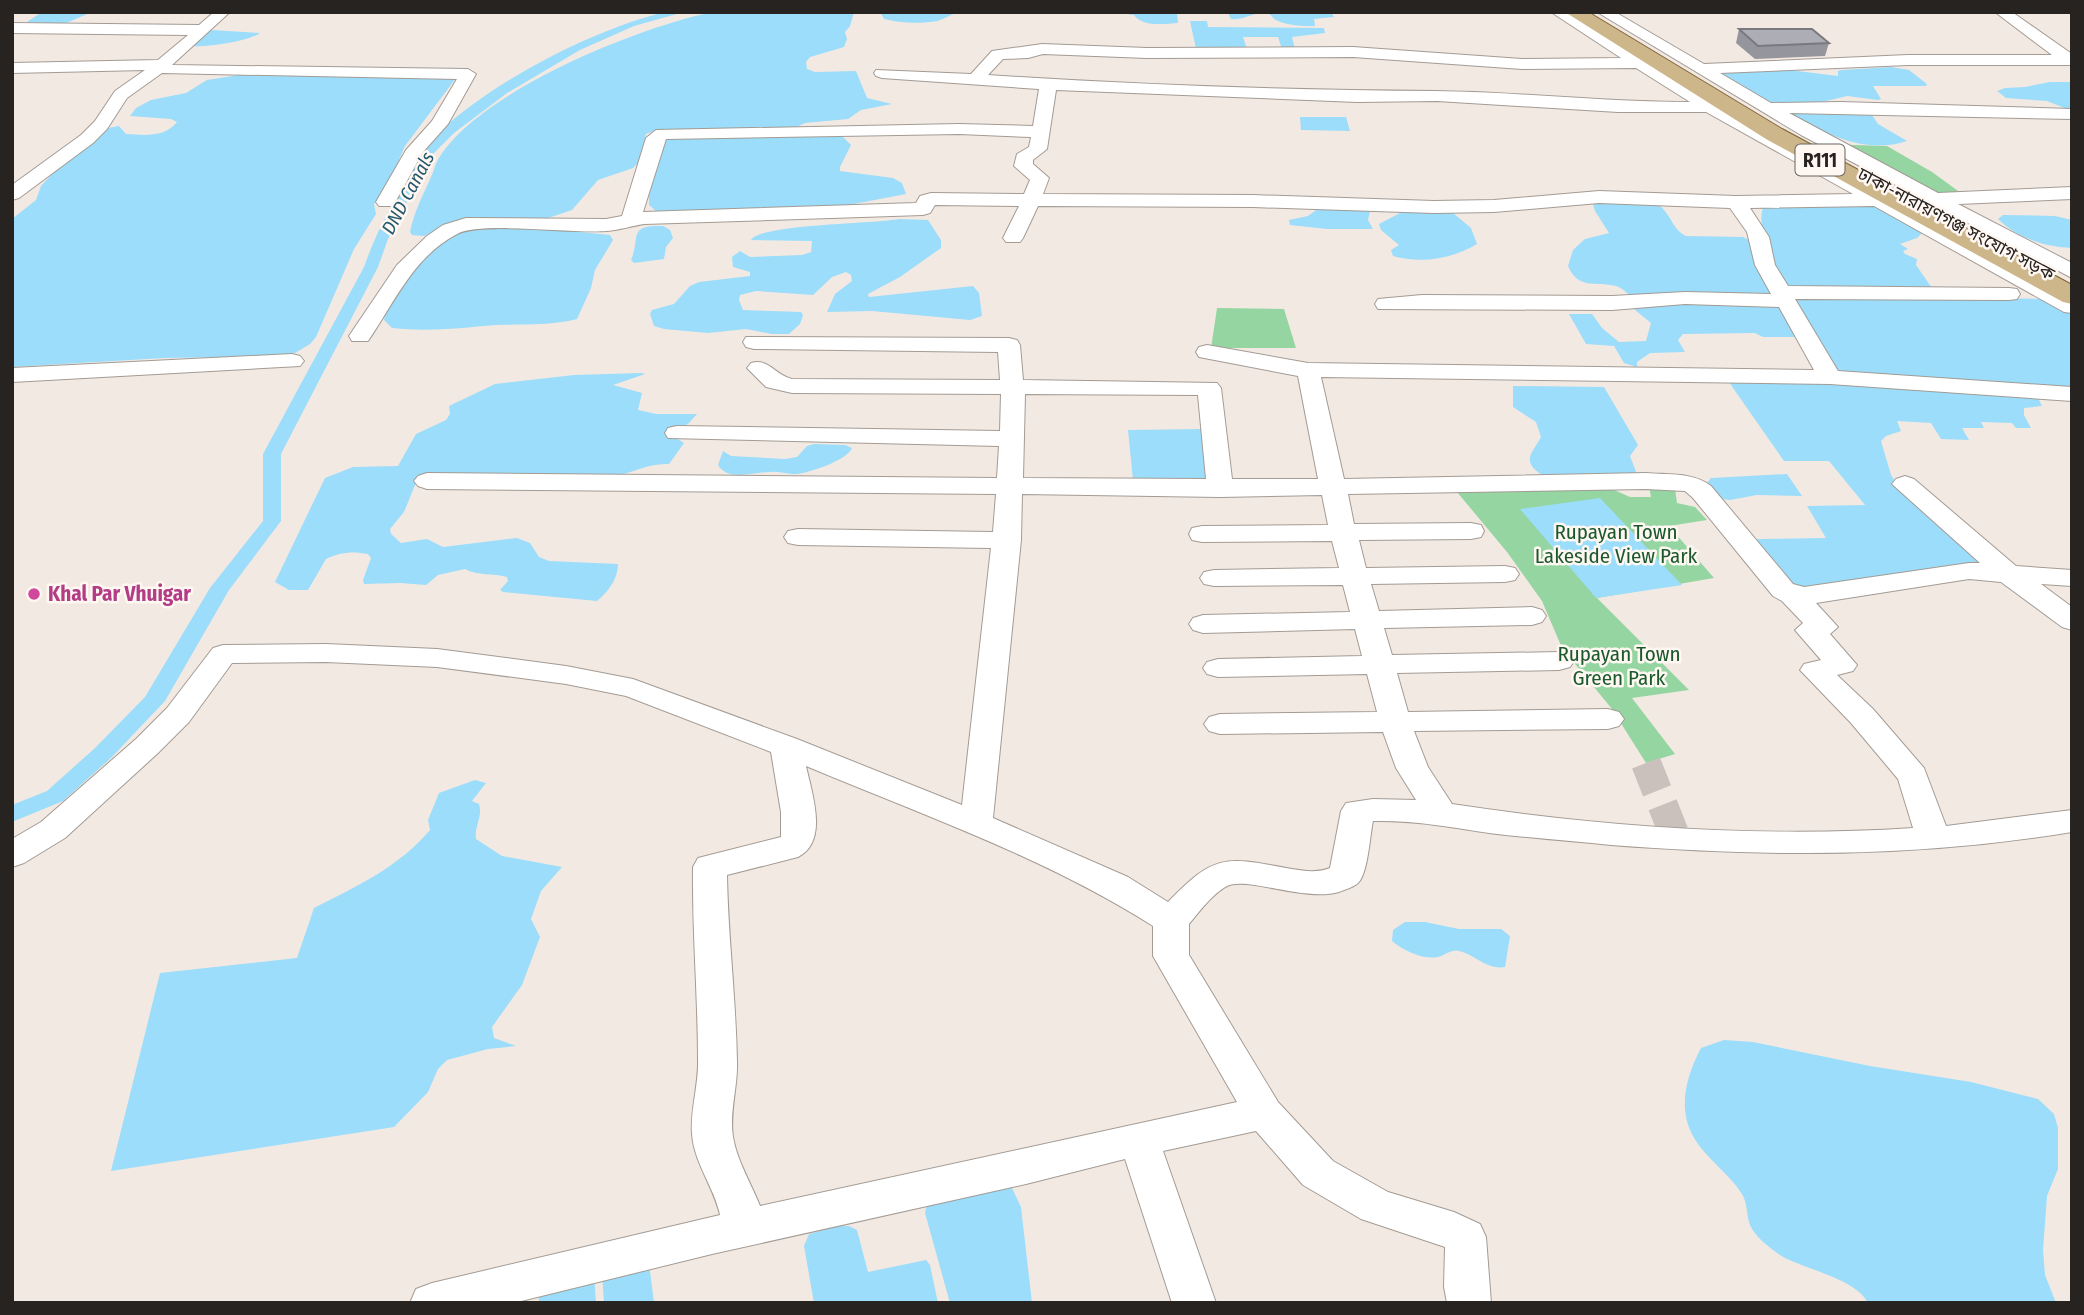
<svg xmlns="http://www.w3.org/2000/svg" width="2084" height="1315" viewBox="0 0 2084 1315" font-family="'Fira Sans Condensed','Noto Sans Bengali',sans-serif">
<rect width="100%" height="100%" fill="#f3e9e3"/>
<!-- green -->
<g fill="#95d5a1">
<polygon points="1822,144 1887,146 1932,172 1965,196 1917,198"/>
<polygon points="1217,308 1284,309 1296,348 1211,348"/>
<polygon points="1648,481 1674,481 1677,503 1695,507 1707,520 1669,526 1714,578 1597,598 1689,690 1632,698 1675,754 1646,763 1612,709 1562,648 1542,601 1507,552 1457,492 1612,489 1630,497 1651,497"/>
</g>
<!-- water -->
<g fill="#9bddfa">
<polygon points="42,12 92,12 64,24 27,22"/>
<path d="M 713,12 L 854,12 L 850,26 L 845,32 L 847,39 L 844,47 L 810,57 L 806,62 L 807,69 L 815,72 L 856,71 L 867,98 L 892,104 L 861,110 L 848,119 L 805,123 L 791,130 L 654,131 L 646,134 L 640,161 L 633,168 L 598,180 L 572,210 L 548,218 L 449,224 L 424,236 L 412,235 L 410,232 C 414,212 423,195 431,177 C 434,171 435,164 439,158 C 480,91 638,27 713,12 Z"/>
<path d="M 880,12 L 959,12 C 951,14 945,19 937,21 C 922,24 899,23 884,19 Z"/>
<path d="M 1111,12 L 1177,12 L 1178,23 C 1164,24 1142,27 1134,15 Z"/>
<path d="M 1215,12 L 1331,12 L 1334,17 L 1314,19 L 1315,26 C 1303,26 1288,26 1276,20 C 1273,19 1272,15 1269,14 C 1255,10 1245,21 1231,19 L 1228,13 Z"/>
<polygon points="1190,21 1207,21 1208,27 1321,28 1324,28 1325,33 1292,37 1295,49 1282,49 1278,37 1243,37 1247,49 1196,49"/>
<path d="M 212,30 L 260,33 C 250,41 205,48 191,46 L 203,34 Z"/>
<polygon points="1891,67 1909,70 1927,84 1926,86 1873,86 1881,99 1878,100 1847,96 1818,103 1766,103 1715,72 1789,70 1838,76 1838,71 1842,70"/>
<path d="M 239,75 L 456,78 L 405,146 L 387,187 L 374,204 L 376,214 L 354,249 L 316,337 L 310,344 L 295,353 L 281,356 L 164,358 L 12,367 L 12,219 L 36,200 L 41,186 L 53,173 L 108,128 L 119,126 L 126,134 C 145,135 164,138 177,122 L 171,119 L 130,116 L 136,108 L 151,100 L 186,93 L 207,80 Z"/>
<polygon points="2050,82 2072,82 2072,111 2047,101 2006,98 1997,91 2005,88 2025,87"/>
<path d="M 1791,112 L 1870,112 L 1878,124 L 1907,141 C 1865,155 1827,134 1791,115 Z"/>
<polygon points="1300,117 1346,117 1350,131 1301,130"/>
<polygon points="833,135 843,137 851,145 840,167 840,171 893,178 902,183 906,194 838,207 657,212 649,205 649,191 664,139 672,137"/>
<path d="M 1592,201 C 1607,201 1650,197 1660,206 C 1671,215 1673,230 1686,236 L 1743,237 L 1749,240 L 1753,254 L 1778,299 L 1634,298 C 1628,295 1622,287 1616,286 C 1595,281 1578,290 1568,266 L 1573,250 L 1585,239 L 1609,233 L 1595,211 Z"/>
<path d="M 1876,205 L 1922,233 L 1917,238 L 1900,244 L 1908,249 L 1903,251 L 1905,254 L 1917,259 L 1916,265 L 1932,288 L 1789,289 C 1775,277 1754,223 1764,206 Z"/>
<polygon points="1319,208 1367,209 1370,211 1368,220 1373,229 1327,229 1290,225 1289,220 1308,216"/>
<path d="M 1404,211 L 1453,213 L 1471,228 L 1477,244 C 1452,259 1421,264 1393,256 L 1391,250 L 1399,245 L 1381,230 L 1379,224 Z"/>
<path d="M 2003,215 L 2055,216 L 2072,220 L 2072,248 C 2045,247 2017,238 1998,219 Z"/>
<path d="M 899,219 L 928,220 L 941,240 L 941,248 L 900,277 L 868,294 L 869,297 L 973,286 L 979,293 L 982,316 L 970,320 L 872,311 L 827,312 L 835,294 L 852,281 L 851,275 L 846,272 L 832,277 L 813,295 L 756,291 L 740,295 L 739,300 L 743,310 L 801,312 L 803,315 L 800,324 L 789,334 L 772,334 L 746,329 L 708,333 L 664,329 L 654,326 L 650,314 L 652,310 L 674,304 L 690,286 L 699,282 L 750,276 L 750,272 L 733,267 L 732,257 L 740,251 L 750,257 L 802,255 L 811,252 L 812,241 L 751,240 C 760,224 874,224 899,219 Z"/>
<path d="M 663,226 L 670,230 L 673,238 L 666,247 L 664,259 L 634,263 L 631,260 C 641,236 627,225 663,226 Z"/>
<path d="M 530,227 L 610,235 L 613,240 L 595,270 L 591,288 L 577,319 C 550,326 523,324 496,325 C 460,328 428,332 392,328 L 384,320 C 389,294 438,235 465,229 C 484,224 510,228 530,227 Z"/>
<polygon points="1796,295 2049,299 2072,309 2072,390 1836,372 1791,300"/>
<polygon points="1776,302 1800,337 1763,337 1755,333 1683,334 1678,340 1685,352 1650,353 1637,362 1637,367 1624,363 1614,346 1586,344 1569,314 1592,314 1602,328 1619,342 1646,341 1651,323 1635,310 1633,305"/>
<path d="M 641,373 L 645,374 L 613,385 L 642,393 L 638,410 L 656,414 L 697,414 L 688,424 L 668,433 L 684,443 L 669,464 C 647,463 634,473 614,476 L 422,479 L 415,485 L 404,512 L 390,529 L 391,534 L 401,543 L 427,539 L 443,547 L 517,538 L 530,543 L 539,557 L 549,561 L 618,564 C 618,579 608,592 597,601 L 503,592 L 500,590 L 508,581 L 507,577 C 492,573 478,576 465,569 L 438,575 L 426,585 L 400,583 L 364,584 L 363,580 L 371,558 L 368,554 C 354,551 339,552 326,559 L 308,590 L 289,590 L 275,582 L 325,478 L 353,467 L 398,466 L 416,434 L 446,420 L 450,414 L 449,406 L 495,384 L 574,375 Z"/>
<polygon points="1735,381 1873,383 2038,398 2042,406 2024,408 2024,415 2031,428 2016,428 2012,423 1981,422 1984,428 1962,428 1969,440 1941,439 1931,423 1897,421 1901,431 1886,436 1881,441 1891,475 1900,489 1986,563 1797,588 1789,586 1757,544 1757,539 1826,538 1807,506 1865,505 1829,461 1784,461 1733,388 1730,383"/>
<path d="M 1513,386 L 1604,387 L 1638,445 L 1630,456 L 1638,477 L 1542,475 C 1520,461 1533,452 1541,437 L 1536,422 L 1513,407 Z"/>
<polygon points="1205,429 1213,479 1133,480 1128,430"/>
<path d="M 814,444 L 845,445 L 852,448 C 848,460 805,475 793,474 C 785,474 778,471 770,472 C 754,472 728,482 718,465 L 723,451 L 731,456 L 785,459 L 797,457 L 807,446 Z"/>
<polygon points="1787,474 1802,496 1757,495 1730,500 1721,499 1706,484 1711,478"/>
<polygon points="1600,498 1682,585 1596,598 1520,509"/>
<path d="M 475,780 L 486,783 L 472,801 L 479,804 C 483,817 474,826 476,839 L 502,856 L 562,867 L 541,891 L 531,919 L 540,937 L 522,985 L 492,1027 L 494,1038 L 516,1046 L 488,1049 L 447,1060 L 438,1069 L 428,1092 L 394,1127 L 111,1171 L 160,973 L 297,958 L 314,908 C 356,887 400,866 430,830 L 428,820 L 439,793 Z"/>
<path d="M 1405,922 L 1425,922 L 1459,929 L 1501,929 L 1510,936 L 1505,967 C 1486,970 1476,955 1459,951 C 1452,949 1446,955 1438,957 C 1423,960 1404,951 1392,941 L 1393,930 Z"/>
<path d="M 1724,1040 L 1753,1042 L 1870,1066 L 1971,1082 L 2038,1099 L 2054,1114 L 2058,1128 L 2058,1169 L 2047,1196 L 2043,1250 L 2045,1275 L 2056,1303 L 1868,1303 C 1856,1278 1802,1269 1780,1255 C 1770,1248 1755,1237 1750,1225 C 1746,1214 1748,1204 1742,1194 C 1728,1172 1705,1158 1693,1136 C 1677,1107 1687,1075 1701,1048 Z"/>
<polygon points="994,1181 1012,1188 1021,1207 1032,1303 950,1303 925,1213 929,1195"/>
<polygon points="838,1226 849,1226 857,1230 868,1272 926,1260 930,1265 938,1303 814,1303 804,1246 809,1234"/>
<polygon points="649,1263 654,1303 604,1303 602,1273"/>
<polygon points="594,1275 596,1303 539,1303 538,1286"/>
</g>
<g fill="none" stroke-linecap="round" stroke-linejoin="round">
<!-- canal -->
<path fill="#9bddfa" fill-rule="evenodd" d="M 665,12 L 684,12 L 634,26 L 580,50 L 507,93 L 454,133 L 430,157 L 388,239 L 378,267 L 281,454 L 281,521 L 229,590 L 165,701 L 111,758 L 63,801 L 12,822 L 12,805 L 47,791 L 95,748 L 145,697 L 210,588 L 263,521 L 263,454 L 364,267 C 374,238 388,212 402,184 C 408,174 412,160 420,151 C 473,91 587,31 665,12 Z"/>
<!-- minor-tunnel -->
<polyline stroke="#cac1bc" stroke-width="30" stroke-dasharray="30 15" stroke-linecap="butt" points="1646,763 1675,836"/>
<!-- minor casing -->
<g stroke="#a39b94" stroke-width="2">
<g id="minor">
<polygon points="214,12 230,12 172,65 468,69 476,74 448,124 423,152 393,206 379,206 376,202 406,150 432,121 457,79 162,73 127,98 107,129 93,143 19,198 12,200 12,185 81,135 95,121 115,91 145,70 12,73 12,63 158,60 188,35 12,33 12,23 199,25"/>
<path d="M 1551,12 L 1569,12 L 1729,111 L 2072,298 L 2072,313 L 2064,312 L 1874,206 L 1750,208 L 1769,237 L 1775,265 L 1788,286 L 2009,288 L 2017,289 L 2020,294 L 2017,299 L 2009,300 L 1795,299 L 1838,371 L 2072,387 L 2072,401 L 1830,384 L 1321,377 L 1344,479 L 1646,473 C 1669,475 1693,472 1711,486 L 1793,584 L 1804,587 L 1969,563 L 1980,563 L 1892,484 L 1896,479 L 1905,476 L 1914,479 L 2016,566 L 2072,570 L 2072,586 L 2041,584 L 2072,607 L 2072,630 L 2062,627 L 2001,582 L 1969,579 L 1816,603 L 1838,627 L 1830,634 L 1857,665 L 1853,671 L 1837,675 L 1873,709 L 1924,768 L 1946,826 L 2072,810 L 2072,832 C 1915,858 1769,857 1611,845 C 1570,841 1530,838 1489,833 C 1450,827 1412,820 1373,821 C 1370,834 1368,874 1358,883 C 1354,887 1344,890 1339,892 C 1304,902 1247,876 1227,886 C 1213,893 1199,912 1189,924 L 1189,955 L 1278,1102 L 1333,1161 L 1388,1192 L 1454,1212 L 1480,1224 L 1486,1237 L 1491,1303 L 1447,1303 L 1444,1287 L 1445,1247 L 1361,1219 L 1303,1185 L 1256,1131 L 1163,1151 L 1216,1303 L 1172,1303 L 1125,1159 L 1026,1184 L 712,1254 L 513,1303 L 410,1303 L 416,1289 L 432,1283 L 720,1215 C 714,1187 694,1163 692,1134 C 690,1110 699,1084 698,1060 C 698,995 692,931 693,867 L 698,858 L 781,837 L 781,812 L 771,752 L 626,696 L 566,684 L 437,667 L 326,662 L 232,663 L 189,722 L 158,753 L 65,838 L 24,863 L 12,867 L 12,839 L 41,822 L 136,739 L 167,708 L 213,648 L 223,645 L 326,644 L 437,649 L 566,666 L 633,679 L 797,739 L 962,805 L 991,548 L 798,545 L 788,543 L 784,537 L 788,531 L 798,529 L 993,532 L 996,494 L 427,489 L 418,486 L 414,481 L 418,476 L 427,473 L 997,478 L 999,446 L 668,438 L 665,433 L 668,428 L 677,426 L 1000,431 L 1001,394 L 792,393 L 766,387 L 747,368 L 751,363 C 769,358 775,375 792,379 L 1000,380 L 998,352 L 754,349 L 746,347 L 743,342 L 746,337 L 1009,338 L 1017,340 L 1020,345 L 1023,380 L 1217,383 L 1221,388 L 1232,479 L 1318,479 L 1298,376 L 1199,357 L 1196,352 L 1199,347 L 1207,345 L 1308,363 L 1814,370 L 1779,307 L 1685,304 L 1612,310 L 1378,309 L 1375,304 L 1378,299 L 1422,295 L 1612,296 L 1685,292 L 1771,294 L 1755,265 L 1747,232 L 1730,208 L 1599,203 L 1494,212 L 1434,213 L 1253,207 L 1038,206 L 1023,238 L 1020,242 L 1006,242 L 1003,238 L 1019,206 L 935,205 L 930,213 L 923,215 L 644,224 C 632,226 619,230 607,231 C 573,234 481,221 457,234 C 414,256 394,303 368,341 L 352,341 L 349,336 L 397,265 L 427,236 L 443,225 L 466,218 L 606,219 L 622,216 L 646,138 L 656,130 L 959,124 L 1033,126 L 1039,89 L 882,78 L 876,76 L 874,73 L 876,70 L 971,74 L 992,51 L 1042,44 L 1147,48 L 1353,47 L 1522,59 L 1621,58 ZM 1043,54 L 1147,58 L 1353,57 L 1522,69 L 1636,68 L 1690,102 C 1605,102 1520,92 1435,91 C 1286,90 1137,85 988,75 L 1003,59 L 1028,58 ZM 1056,90 L 1357,102 L 1437,101 L 1618,112 L 1706,112 L 1853,194 L 1736,196 L 1599,191 L 1494,200 L 1434,201 L 1253,195 L 1043,194 L 1049,178 L 1033,164 L 1033,160 L 1047,149 ZM 959,134 L 1031,137 L 1029,147 L 1017,154 L 1014,166 L 1030,180 L 1024,194 L 931,193 L 920,196 L 916,203 L 643,212 L 666,139 ZM 1025,394 L 1198,395 L 1206,479 L 1023,478 ZM 1646,489 L 1685,491 L 1693,498 L 1773,596 L 1782,601 L 1803,623 L 1795,630 L 1821,660 L 1804,664 L 1800,670 L 1851,723 L 1898,779 L 1913,828 C 1763,838 1602,827 1452,804 L 1428,767 L 1414,731 L 1608,729 L 1619,726 L 1624,719 L 1619,712 L 1608,709 L 1408,712 L 1397,673 L 1559,670 L 1570,667 L 1574,661 L 1570,655 L 1559,652 L 1392,655 L 1384,628 L 1532,625 L 1542,622 L 1546,616 L 1542,610 L 1532,607 L 1379,611 L 1371,584 L 1505,582 L 1515,580 L 1519,574 L 1515,568 L 1505,566 L 1366,568 L 1359,540 L 1471,539 L 1481,537 L 1484,531 L 1481,525 L 1471,523 L 1354,524 L 1348,494 ZM 1022,494 L 1220,497 L 1322,495 L 1328,525 L 1202,526 L 1192,528 L 1189,534 L 1192,540 L 1202,542 L 1332,541 L 1339,568 L 1214,570 L 1204,572 L 1200,578 L 1204,584 L 1214,586 L 1343,585 L 1350,612 L 1203,615 L 1193,618 L 1189,624 L 1193,630 L 1203,633 L 1355,629 L 1362,656 L 1218,659 L 1207,662 L 1203,668 L 1207,674 L 1218,677 L 1367,674 L 1377,712 L 1220,714 L 1209,717 L 1204,724 L 1209,731 L 1220,734 L 1383,732 L 1396,768 L 1416,800 L 1373,799 L 1346,803 L 1341,811 L 1330,868 C 1318,873 1304,871 1292,869 C 1226,857 1216,852 1168,902 L 1128,877 L 993,818 L 1021,540 ZM 806,766 C 923,815 1046,858 1153,926 L 1153,956 L 1237,1102 L 760,1206 C 751,1183 737,1161 733,1137 C 729,1113 738,1086 737,1062 C 736,999 728,937 727,875 L 798,857 C 829,841 812,794 806,766 Z"/>
<polygon points="1597,12 1615,12 1704,64 1908,55 2052,55 1995,12 2012,12 2072,54 2072,65 1908,65 1720,73 1771,103 1841,102 2072,109 2072,119 1789,113 1938,193 2072,187 2072,199 1958,204 2072,263 2072,278 1801,135"/>
<polygon points="292,354 300,356 304,361 300,366 12,382 12,368"/>
</g>
</g>
<!-- major casing -->
<g stroke="#7e6334" stroke-width="2">
<polygon id="major" points="1565,12 1588,12 1782,129 2072,285 2072,304 2063,302 1766,139"/>
</g>
<!-- minor -->
<use href="#minor" fill="#fff" fill-rule="evenodd"/>
<!-- major -->
<use href="#major" fill="#ceb68b" fill-rule="evenodd"/>
</g>
<!-- wall -->
<polygon fill="#95959d" points="1739,29 1829,43 1825,56 1755,59 1736,43"/>
<!-- building -->
<polygon fill="#adadb6" stroke="#79797f" stroke-width="2" points="1739,29 1812,29 1829,43 1758,46"/>
<!-- markers -->
<circle fill="#d1479c" stroke="#fff7f2" stroke-width="2.5" cx="34" cy="594" r="7"/>
<g text-anchor="middle" dominant-baseline="central" stroke-width="5" stroke-linejoin="round" paint-order="stroke">
<!-- far-street labels -->
<g font-size="18" fill="#262320" stroke="#fff7f2">
<text transform="translate(1956 224) rotate(28)">ঢাকা-নারায়ণগঞ্জ সংযোগ সড়ক</text>
</g>
<!-- shield labels -->
<rect fill="#fff7f2" stroke="#67635f" stroke-width="2" x="1795.5" y="144.5" width="49" height="31" rx="5"/>
<g font-size="19" font-weight="bold" fill="#262320">
<text x="1820" y="160">R111</text>
</g>
<!-- far-water labels -->
<g font-size="19" font-style="italic" fill="#24586c" stroke="#fff7f2">
<text transform="translate(408 193) rotate(-62)">DND Canals</text>
</g>
<!-- park labels -->
<g font-size="21" fill="#1b592d" stroke="#fff7f2">
<text x="1616" y="532">Rupayan Town<tspan x="1616" dy="24">Lakeside View Park</tspan></text>
<text x="1619" y="654">Rupayan Town<tspan x="1619" dy="24">Green Park</tspan></text>
</g>
<!-- hotel labels -->
<g font-size="21" font-weight="bold" fill="#b23c85" stroke="#fff7f2" text-anchor="start">
<text x="48" y="594">Khal Par Vhuigar</text>
</g>
</g>
<!-- border -->
<rect width="2084" height="1315" fill="none" stroke="#262320" stroke-width="28"/>
</svg>
